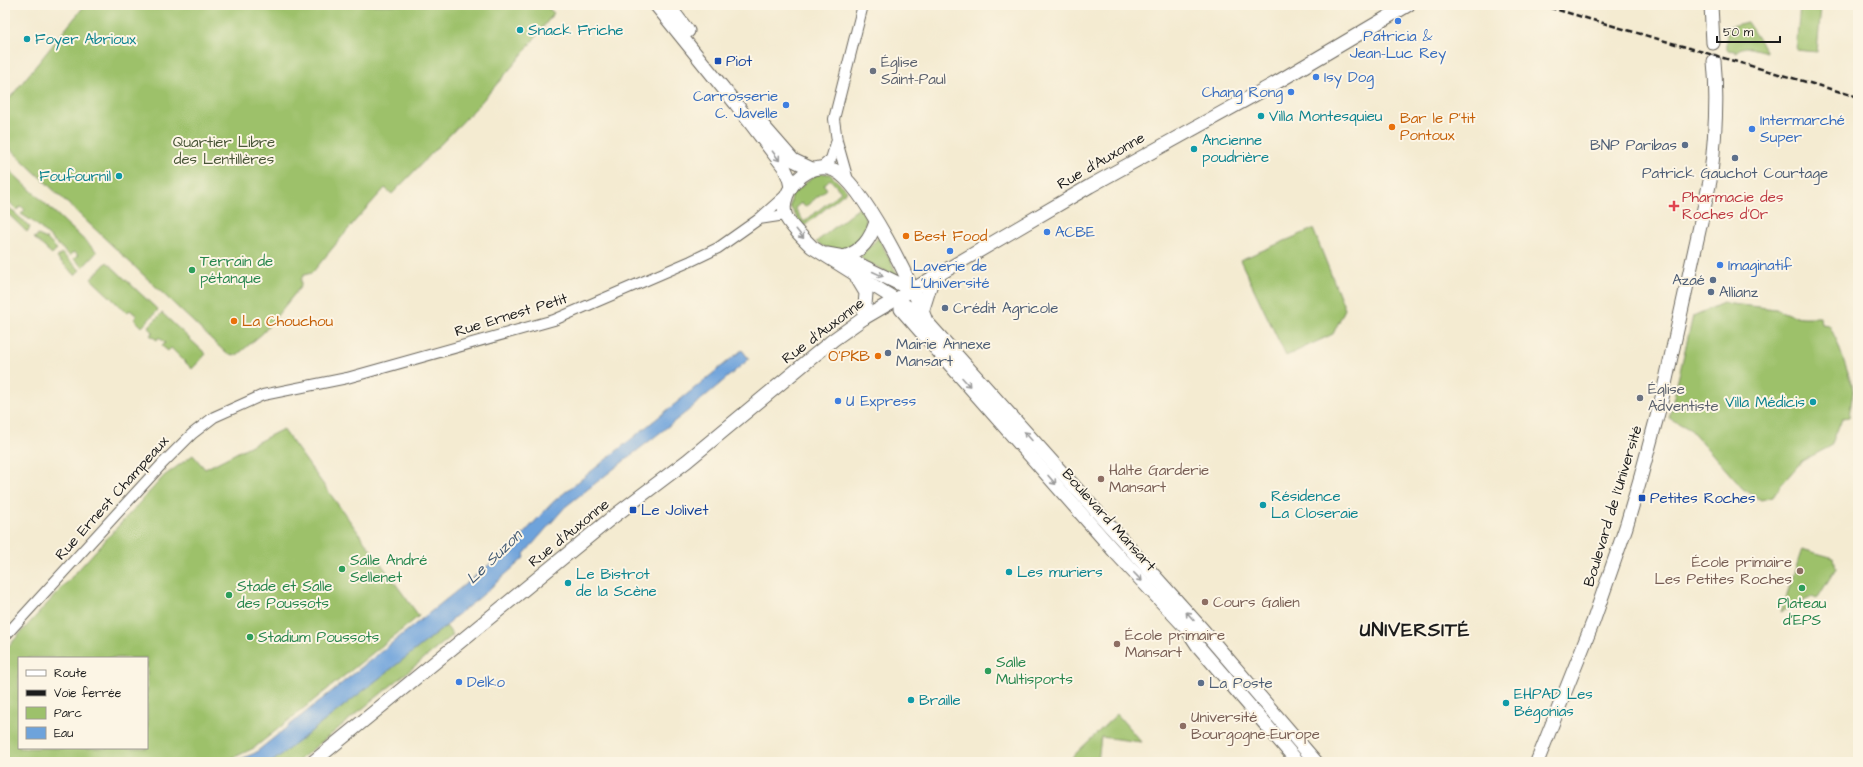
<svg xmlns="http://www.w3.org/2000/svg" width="1863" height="767" viewBox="0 0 1863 767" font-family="'Architects Daughter',sans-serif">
<rect width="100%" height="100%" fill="#fcf5e5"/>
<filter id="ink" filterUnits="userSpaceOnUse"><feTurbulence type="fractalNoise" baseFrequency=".025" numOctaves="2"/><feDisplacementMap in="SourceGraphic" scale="8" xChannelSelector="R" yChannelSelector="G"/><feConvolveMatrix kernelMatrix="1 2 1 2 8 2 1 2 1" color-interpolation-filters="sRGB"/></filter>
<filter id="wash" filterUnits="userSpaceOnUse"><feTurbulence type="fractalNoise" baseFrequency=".012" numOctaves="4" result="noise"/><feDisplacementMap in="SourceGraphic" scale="16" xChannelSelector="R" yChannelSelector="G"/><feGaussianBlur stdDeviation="0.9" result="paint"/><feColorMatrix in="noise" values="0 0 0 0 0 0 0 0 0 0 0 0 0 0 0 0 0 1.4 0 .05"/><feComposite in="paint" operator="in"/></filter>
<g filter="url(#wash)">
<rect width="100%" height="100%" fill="#f4ebd1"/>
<!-- green -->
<g fill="#9dc16b" stroke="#5c6e44" fill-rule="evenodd">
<polygon points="85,5 552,5 549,9 554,13 517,61 476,108 392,194 385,188 355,221 312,273 304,275 301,279 301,286 263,333 237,355 227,354 5,144 5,104"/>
<polygon points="1800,5 1821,7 1817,52 1796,50"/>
<polygon points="1747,22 1767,52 1746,47 1739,49 1736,53 1735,53 1735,51 1727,50 1727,27"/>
<polygon points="5,166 97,252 83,267 74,259 78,255 73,252 70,256 35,223 21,214 25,210 21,206 17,210 6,199"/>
<path d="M 818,173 L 830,174 L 847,191 L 803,227 L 790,207 L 792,194 ZM 830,179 L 841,192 L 804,222 L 795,208 L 801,203 L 805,207 L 827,189 L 824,185 Z"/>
<polygon points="5,204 30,227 27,232 5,211"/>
<path d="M 860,207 C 880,237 846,264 816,242 Z"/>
<polygon points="1313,229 1345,309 1333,334 1286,356 1240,260"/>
<polygon points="38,235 47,239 57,249 52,254 34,238"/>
<polygon points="878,238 880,240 899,278 861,259 862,254"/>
<polygon points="61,253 80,270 75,275 57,258"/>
<polygon points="107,262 158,310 142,327 134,319 137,316 130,310 127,313 91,279"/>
<polygon points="1723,303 1776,309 1793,316 1802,317 1820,317 1821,324 1829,325 1837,341 1852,385 1853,392 1849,417 1842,418 1831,446 1802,461 1781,485 1773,497 1761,500 1743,489 1691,430 1669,418 1693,316"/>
<polygon points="162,313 206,354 192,369 171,348 168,351 162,346 165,343 159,337 157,340 150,335 153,332 148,327"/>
<path d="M 283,429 L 419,616 L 254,748 L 224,762 L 5,762 L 5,650 L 164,476 L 193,455 L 205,469 ZM 19,658 L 147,658 L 147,748 L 19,748 Z"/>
<polygon points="1802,549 1834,558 1836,568 1817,599 1812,597 1781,612"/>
<polygon points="446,626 453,635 297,762 272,762"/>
<polygon points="1117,714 1141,742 1101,737 1098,762 1076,762 1072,757"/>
</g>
<!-- water -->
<polygon fill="#6ea3db" stroke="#45607c" points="742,350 749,359 689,410 565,507 524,554 525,557 478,599 452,619 451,622 272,762 234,762 255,753 484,569 512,546 553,502"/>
</g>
<g filter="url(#ink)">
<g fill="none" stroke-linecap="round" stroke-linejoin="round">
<!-- minor casing -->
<g stroke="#68645b" stroke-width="12">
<g id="minor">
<polyline points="823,166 831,159 836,143"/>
<polyline points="848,180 837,141 834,119 863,5"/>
<polyline points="759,219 785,215"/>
<polyline points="5,636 163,463 192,434 214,417 263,395 347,378 554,320 691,261 718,248 759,219 787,194"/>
</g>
</g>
<!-- major casing -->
<g stroke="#68645b" stroke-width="15">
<g id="major">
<polyline points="656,5 736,104 784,167 789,178 791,187"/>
<polyline points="668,5 688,31"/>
<polyline points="1711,5 1713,43"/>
<polyline points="758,120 793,160 812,169"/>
<polyline points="827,254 844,257 912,290"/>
<path d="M 844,257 C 862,251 870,240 876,222"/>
<polyline points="857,278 866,293 864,318"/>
<polyline points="901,309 1114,551 1186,628 1198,646 1298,762"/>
<polyline points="922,312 933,277"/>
<path d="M 926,321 C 915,290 863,183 834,170 C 810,159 779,190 785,214 C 787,223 805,240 812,247 L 909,308 L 926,321 L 1202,629 L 1316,762"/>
<polyline points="313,762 609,520 687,461 833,340 864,318 1090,186 1274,84 1408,5"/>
<path d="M 1537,762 L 1593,622 L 1626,527 L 1641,476 L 1661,402 L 1710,181 C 1715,142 1718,100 1714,61"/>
</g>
</g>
<!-- minor -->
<use href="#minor" stroke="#fff" stroke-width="10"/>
<!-- major -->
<use href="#major" stroke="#fff" stroke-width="13"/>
<!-- rail -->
<polyline stroke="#1c1c1c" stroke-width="2.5" stroke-dasharray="6 3" stroke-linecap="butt" points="1541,5 1858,97"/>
</g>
<!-- one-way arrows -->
<defs><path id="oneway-shaft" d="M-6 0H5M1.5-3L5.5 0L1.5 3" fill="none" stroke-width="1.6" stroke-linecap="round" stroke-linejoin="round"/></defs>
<g stroke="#999">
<use href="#oneway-shaft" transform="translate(776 156) rotate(53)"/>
<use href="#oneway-shaft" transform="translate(800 234) rotate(51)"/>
<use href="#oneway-shaft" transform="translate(878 274) rotate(25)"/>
<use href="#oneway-shaft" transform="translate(966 382) rotate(48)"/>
<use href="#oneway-shaft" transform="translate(1028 436) rotate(-132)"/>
<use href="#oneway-shaft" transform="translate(1052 480) rotate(49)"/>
<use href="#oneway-shaft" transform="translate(1138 577) rotate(46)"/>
<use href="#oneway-shaft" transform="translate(1190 616) rotate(-132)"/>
</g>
</g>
<!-- markers -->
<g fill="#3f7fe0" stroke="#fcf5e5" stroke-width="1.5">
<circle cx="1398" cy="21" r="4"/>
<circle cx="1316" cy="77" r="4"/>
<circle cx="1291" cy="92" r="4"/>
<circle cx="786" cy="105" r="4"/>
<circle cx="1752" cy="129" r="4"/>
<circle cx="1047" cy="232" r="4"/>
<circle cx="950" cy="251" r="4"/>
<circle cx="1720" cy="265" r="4"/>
<circle cx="838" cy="401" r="4"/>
<circle cx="459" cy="682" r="4"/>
</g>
<g fill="#0f9aa8" stroke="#fcf5e5" stroke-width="1.5">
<circle cx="520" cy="30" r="4"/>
<circle cx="27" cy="39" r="4"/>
<circle cx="1261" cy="116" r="4"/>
<circle cx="1194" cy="149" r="4"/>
<circle cx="119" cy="176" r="4"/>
<circle cx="1813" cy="402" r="4"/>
<circle cx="1263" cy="505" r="4"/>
<circle cx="1009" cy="572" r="4"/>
<circle cx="568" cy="583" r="4"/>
<circle cx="911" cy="700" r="4"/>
<circle cx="1506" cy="703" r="4"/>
</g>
<g fill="#1a4fb4" stroke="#fcf5e5" stroke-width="1.5">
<rect x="714" y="57" width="8" height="8" rx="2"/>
<rect x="1638" y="494" width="8" height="8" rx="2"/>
<rect x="629" y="506" width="8" height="8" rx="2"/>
</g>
<g fill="#6b7280" stroke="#fcf5e5" stroke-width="1.5">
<circle cx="873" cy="71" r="4"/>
<circle cx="1640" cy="398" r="4"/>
</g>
<g fill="#e8710a" stroke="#fcf5e5" stroke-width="1.5">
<circle cx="1392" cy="127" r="4"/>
<circle cx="906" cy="236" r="4"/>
<circle cx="234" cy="321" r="4"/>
<circle cx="878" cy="356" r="4"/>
</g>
<g fill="#5c6f8a" stroke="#fcf5e5" stroke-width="1.5">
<circle cx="1685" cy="145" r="4"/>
<circle cx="1735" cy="158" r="4"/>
<circle cx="1713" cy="280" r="4"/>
<circle cx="1711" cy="292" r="4"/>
<circle cx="945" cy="308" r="4"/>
<circle cx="888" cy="353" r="4"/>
<circle cx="1201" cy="683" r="4"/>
</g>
<path fill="#e0444e" stroke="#fcf5e5" stroke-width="1.5" d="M1672 200h4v4h4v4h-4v4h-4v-4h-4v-4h4z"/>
<g fill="#2e9e5b" stroke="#fcf5e5" stroke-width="1.5">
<circle cx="192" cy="270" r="4"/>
<circle cx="342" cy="569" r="4"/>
<circle cx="1802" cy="588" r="4"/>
<circle cx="229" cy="595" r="4"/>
<circle cx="250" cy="637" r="4"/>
<circle cx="988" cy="671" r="4"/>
</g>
<g fill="#8d6e63" stroke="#fcf5e5" stroke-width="1.5">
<circle cx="1101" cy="479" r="4"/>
<circle cx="1800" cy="571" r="4"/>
<circle cx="1205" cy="602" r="4"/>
<circle cx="1117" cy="644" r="4"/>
<circle cx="1183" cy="726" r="4"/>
</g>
<g text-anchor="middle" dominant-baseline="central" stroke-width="4" stroke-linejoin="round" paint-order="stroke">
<!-- culture labels -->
<g font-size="15" fill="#0d838f" stroke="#fcf5e5" text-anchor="start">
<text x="528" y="30">Snack Friche</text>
<text x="35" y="39">Foyer Abrioux</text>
<text x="1269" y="116">Villa Montesquieu</text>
<text x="1202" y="140">Ancienne<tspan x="1202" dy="17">poudrière</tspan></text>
<text x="111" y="176" text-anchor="end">Foufournil</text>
<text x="1805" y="402" text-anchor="end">Villa Médicis</text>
<text x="1271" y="496">Résidence<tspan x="1271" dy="17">La Closeraie</tspan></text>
<text x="1017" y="572">Les muriers</text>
<text x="576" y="574">Le Bistrot<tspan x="576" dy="17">de la Scène</tspan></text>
<text x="1514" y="694">EHPAD Les<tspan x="1514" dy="17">Bégonias</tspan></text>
<text x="919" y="700">Braille</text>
</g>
<!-- shop labels -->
<g font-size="15" fill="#366cbe" stroke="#fcf5e5" text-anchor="start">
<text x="1398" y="36" text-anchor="middle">Patricia &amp;<tspan x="1398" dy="17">Jean-Luc Rey</tspan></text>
<text x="1324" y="77">Isy Dog</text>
<text x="1283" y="92" text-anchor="end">Chang Rong</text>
<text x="778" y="96" text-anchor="end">Carrosserie<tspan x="778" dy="17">C. Javelle</tspan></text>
<text x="1760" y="120">Intermarché<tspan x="1760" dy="17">Super</tspan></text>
<text x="1055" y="232">ACBE</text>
<text x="1728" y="265">Imaginatif</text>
<text x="950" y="266" text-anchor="middle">Laverie de<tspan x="950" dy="17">L'Université</tspan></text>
<text x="846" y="401">U Express</text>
<text x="467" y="682">Delko</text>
</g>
<!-- transit labels -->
<g font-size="15" fill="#164399" stroke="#fcf5e5" text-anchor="start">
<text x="726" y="61">Piot</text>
<text x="1650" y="498">Petites Roches</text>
<text x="641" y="510">Le Jolivet</text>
</g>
<!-- worship labels -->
<g font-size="15" fill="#5b616d" stroke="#fcf5e5" text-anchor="start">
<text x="881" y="62">Église<tspan x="881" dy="17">Saint-Paul</tspan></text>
<text x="1648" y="389">Église<tspan x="1648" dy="17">Adventiste</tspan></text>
</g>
<!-- food labels -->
<g font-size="15" fill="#c56008" stroke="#fcf5e5" text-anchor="start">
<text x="1400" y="118">Bar le P'tit<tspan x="1400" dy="17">Pontoux</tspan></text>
<text x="914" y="236">Best Food</text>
<text x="242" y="321">La Chouchou</text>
<text x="870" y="356" text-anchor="end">O'PKB</text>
</g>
<!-- park labels -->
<g font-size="15" fill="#495638" stroke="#fcf5e5">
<text x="224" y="142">Quartier Libre<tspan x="224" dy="17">des Lentillères</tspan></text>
</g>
<!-- service labels -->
<g font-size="15" fill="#4e5e75" stroke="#fcf5e5" text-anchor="start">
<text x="1677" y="145" text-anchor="end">BNP Paribas</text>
<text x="1735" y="173" text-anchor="middle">Patrick Gauchot Courtage</text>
<text x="1705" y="280" text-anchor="end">Azaé</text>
<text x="1719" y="292">Allianz</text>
<text x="953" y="308">Crédit Agricole</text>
<text x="896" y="344">Mairie Annexe<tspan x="896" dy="17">Mansart</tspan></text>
<text x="1209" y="683">La Poste</text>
</g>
<!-- street labels -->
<g font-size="15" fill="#1c1c1c" stroke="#fcf5e5">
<text transform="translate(1101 161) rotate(-30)">Rue d'Auxonne</text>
<text transform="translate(511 315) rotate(-17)">Rue Ernest Petit</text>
<text transform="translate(823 331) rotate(-37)">Rue d'Auxonne</text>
<text transform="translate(112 498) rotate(-48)">Rue Ernest Champeaux</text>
<text transform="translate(1613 506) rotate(-73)">Boulevard de l'Université</text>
<text transform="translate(1109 520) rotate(48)">Boulevard Mansart</text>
<text transform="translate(569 533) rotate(-39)">Rue d'Auxonne</text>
</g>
<!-- health labels -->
<g font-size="15" fill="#be3a42" stroke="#fcf5e5" text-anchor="start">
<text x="1682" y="197">Pharmacie des<tspan x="1682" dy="17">Roches d'Or</tspan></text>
</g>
<!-- leisure labels -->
<g font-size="15" fill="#27864d" stroke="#fcf5e5" text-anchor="start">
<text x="200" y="261">Terrain de<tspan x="200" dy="17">pétanque</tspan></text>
<text x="350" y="560">Salle André<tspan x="350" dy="17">Sellenet</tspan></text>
<text x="237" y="586">Stade et Salle<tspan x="237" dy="17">des Poussots</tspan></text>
<text x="1802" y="603" text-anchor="middle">Plateau<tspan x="1802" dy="17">d'EPS</tspan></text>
<text x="258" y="637">Stadium Poussots</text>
<text x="996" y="662">Salle<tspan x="996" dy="17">Multisports</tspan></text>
</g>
<!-- education labels -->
<g font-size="15" fill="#785e54" stroke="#fcf5e5" text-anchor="start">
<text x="1109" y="470">Halte Garderie<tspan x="1109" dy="17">Mansart</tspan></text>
<text x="1792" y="562" text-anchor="end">École primaire<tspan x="1792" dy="17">Les Petites Roches</tspan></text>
<text x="1213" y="602">Cours Galien</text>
<text x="1125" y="635">École primaire<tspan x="1125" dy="17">Mansart</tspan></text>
<text x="1191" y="717">Université<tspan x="1191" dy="17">Bourgogne-Europe</tspan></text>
</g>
<!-- water labels -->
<g font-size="16" font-style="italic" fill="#415972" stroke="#fcf5e5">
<text transform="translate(494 557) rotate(-44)">Le Suzon</text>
</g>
<!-- district labels -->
<g font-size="19" font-weight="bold" letter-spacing="1" fill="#1c1c1c" stroke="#fcf5e5">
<text x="1415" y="630">UNIVERSITÉ</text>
</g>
</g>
<!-- margin -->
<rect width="1863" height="767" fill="none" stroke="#fcf5e5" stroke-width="20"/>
<!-- legend -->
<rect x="18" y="657" width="130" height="92" fill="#fcf5e5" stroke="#a29e95"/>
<rect x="26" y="670" width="20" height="6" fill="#ffffff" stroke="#a29e95"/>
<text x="54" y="677" font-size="12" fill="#1c1c1c">Route</text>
<rect x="26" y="690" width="20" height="6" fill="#1c1c1c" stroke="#a29e95"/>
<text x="54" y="697" font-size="12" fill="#1c1c1c">Voie ferrée</text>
<rect x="26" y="707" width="20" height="12" fill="#9dc16b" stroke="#a29e95"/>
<text x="54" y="717" font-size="12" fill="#1c1c1c">Parc</text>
<rect x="26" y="727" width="20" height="12" fill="#6ea3db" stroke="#a29e95"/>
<text x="54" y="737" font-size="12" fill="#1c1c1c">Eau</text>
<!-- scale -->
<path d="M1717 36v6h63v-6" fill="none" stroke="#1c1c1c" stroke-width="2"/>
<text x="1723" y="36" font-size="12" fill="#1c1c1c" stroke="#fcf5e5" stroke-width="3" paint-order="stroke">50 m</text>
</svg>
